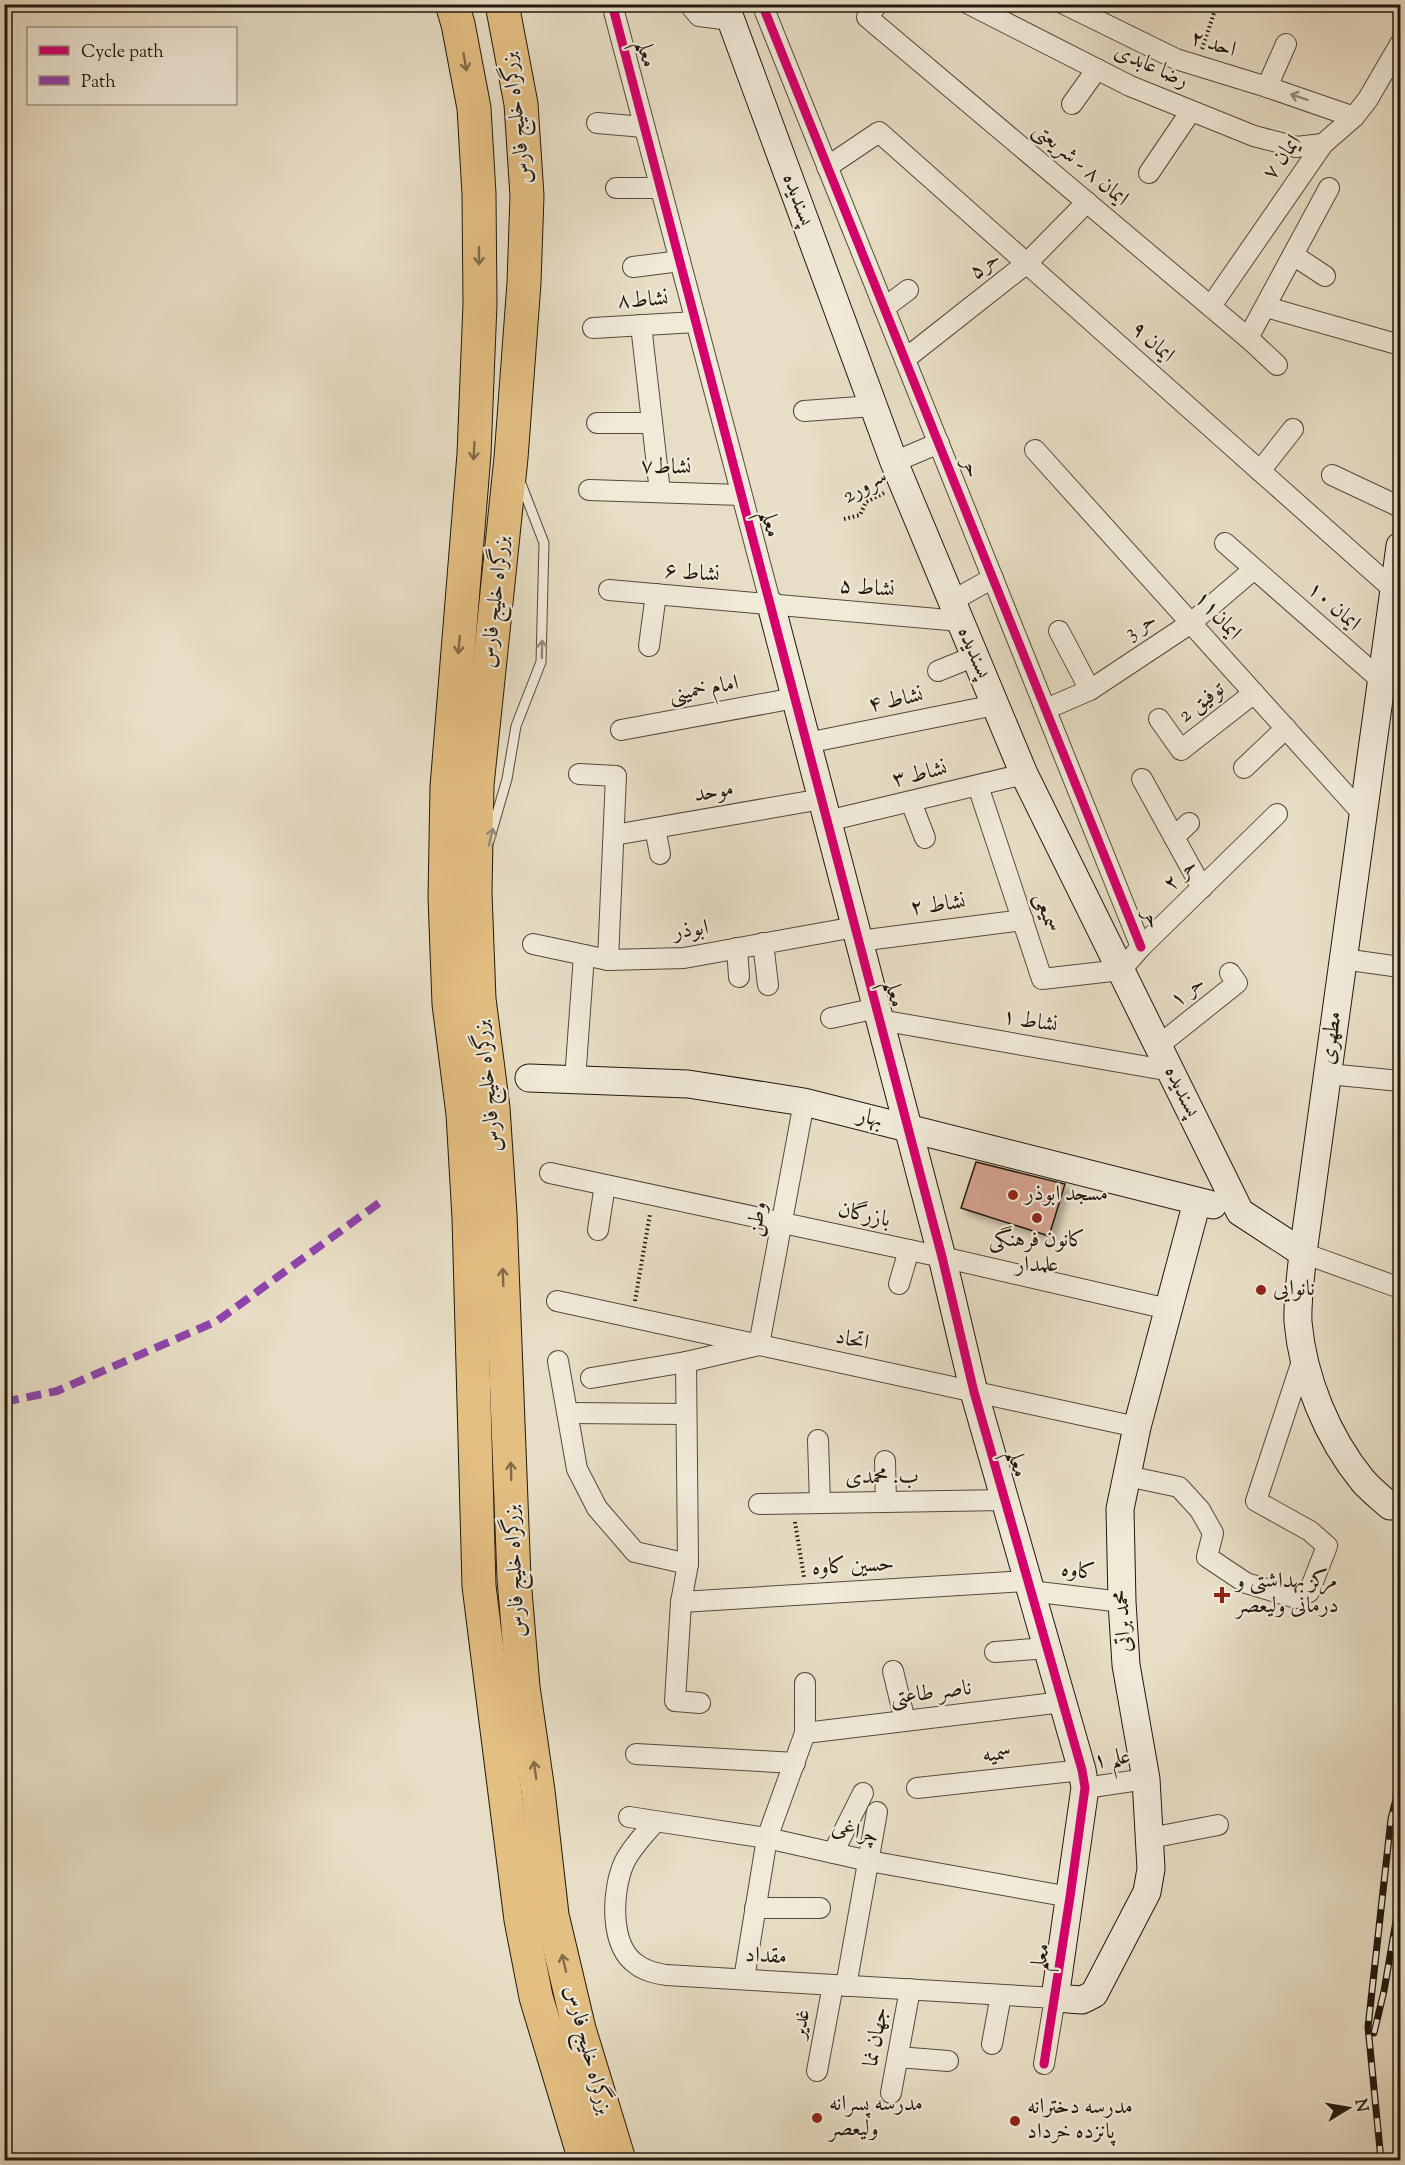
<svg xmlns="http://www.w3.org/2000/svg" width="1405" height="2165" viewBox="0 0 1405 2165" font-family="'Sorts Mill Goudy',Amiri,serif">
<defs>
<filter id="shadow"><feDropShadow dx="5.5" dy="5.5" stdDeviation="3" flood-color="#0004"/></filter>
</defs>
<rect width="100%" height="100%" fill="#e8dec5"/>
<filter id="stains"><feTurbulence type="fractalNoise" baseFrequency=".00333" numOctaves="4"/><feColorMatrix values="0 0 0 0 .2 0 0 0 0 .09 0 0 0 0 .02 0 0 0 .5 -.17"/></filter>
<radialGradient id="worn" r=".72"><stop offset=".6" stop-color="#630" stop-opacity="0"/><stop offset="1" stop-color="#630" stop-opacity=".3"/></radialGradient>
<!-- building -->
<polygon fill="#d6a390" stroke="#21180e" stroke-width="1.5" filter="url(#shadow)" points="976,1162 1065,1184 1049,1236 961,1208"/>
<g fill="none" stroke-linecap="round" stroke-linejoin="round">
<!-- lane casing -->
<g stroke="#534a3c" stroke-width="11">
<polyline id="lane" points="489,841 507,779 516,726 541,662 544,543 520,481"/>
</g>
<!-- street casing -->
<g stroke="#534a3c" stroke-width="22">
<g id="street">
<polyline points="612,4 771,605"/>
<polyline points="689,4 699,16 731,20"/>
<polyline points="762,4 1141,947"/>
<polyline points="878,4 867,17 1248,338 1277,365"/>
<polyline points="969,4 1130,86 1254,136 1296,147 1323,144"/>
<polyline points="1064,4 1176,59 1267,87 1354,117"/>
<polyline points="1267,87 1286,44"/>
<polyline points="1072,104 1097,69"/>
<polyline points="597,123 644,127"/>
<polyline points="827,167 879,132 1394,590"/>
<polyline points="1149,173 1191,111"/>
<polyline points="616,188 660,188"/>
<polyline points="1293,255 1325,276"/>
<polyline points="633,267 680,261"/>
<polyline points="1211,306 1323,144 1354,117 1368,99 1400,44"/>
<polyline points="1266,307 1400,345"/>
<polyline points="884,308 908,290"/>
<polyline points="641,325 660,492"/>
<polyline points="593,328 696,322"/>
<polyline points="1248,338 1329,188"/>
<polyline points="905,359 1027,263 1087,202"/>
<polyline points="804,411 873,406"/>
<polyline points="597,423 652,423"/>
<polyline points="1035,450 1362,813"/>
<polyline points="894,462 939,443"/>
<polyline points="1260,471 1293,429"/>
<polyline points="1332,475 1400,507"/>
<polyline points="589,490 741,495"/>
<polyline points="1225,543 1381,680"/>
<polyline points="609,590 960,621"/>
<polyline points="952,601 993,578"/>
<polyline points="1059,631 1090,690"/>
<polyline points="649,646 656,594"/>
<polyline points="938,671 975,656"/>
<polyline points="1046,709 1090,690 1191,623 1253,570"/>
<polyline points="1159,719 1181,750 1254,693"/>
<polyline points="621,730 795,698"/>
<polyline points="807,743 995,705"/>
<polyline points="1244,768 1286,728"/>
<polyline points="579,774 616,776 608,960"/>
<polyline points="1142,779 1202,888"/>
<polyline points="978,786 1042,979 1121,970 1141,947 1277,814"/>
<polyline points="911,802 925,838"/>
<polyline points="827,821 1024,774"/>
<polyline points="655,828 660,854"/>
<polyline points="614,835 822,799"/>
<polyline points="1174,837 1189,823"/>
<polyline points="859,941 1023,920"/>
<polyline points="763,943 768,985"/>
<polyline points="533,944 608,960 684,958 855,927"/>
<polyline points="737,948 739,977"/>
<polyline points="1343,959 1400,967"/>
<polyline points="831,1018 877,1008"/>
<polyline points="880,1020 1171,1071"/>
<polyline points="1158,1046 1237,983 1230,973"/>
<polyline points="1328,1074 1400,1081"/>
<polyline points="575,1080 584,955"/>
<polyline points="550,1173 942,1257 1168,1309"/>
<polyline points="598,1230 605,1185"/>
<polyline points="1303,1253 1400,1288"/>
<polyline points="899,1284 909,1250"/>
<polyline points="557,1301 1137,1427"/>
<polyline points="558,1361 577,1469 597,1508 635,1552 688,1564"/>
<polyline points="686,1362 688,1564 681,1602 675,1701 700,1703"/>
<polyline points="591,1378 686,1362 759,1345 804,1102"/>
<polyline points="568,1413 686,1414"/>
<polyline points="818,1440 820,1503"/>
<polyline points="885,1461 886,1502"/>
<polyline points="1127,1476 1179,1487 1200,1510 1213,1533 1207,1557 1246,1583 1296,1598 1309,1592 1327,1546 1310,1531 1256,1501 1303,1358"/>
<polyline points="759,1504 1006,1500"/>
<polyline points="1030,1591 1122,1602"/>
<polyline points="681,1602 1027,1581"/>
<polyline points="995,1652 1047,1648"/>
<polyline points="893,1671 905,1721"/>
<polyline points="805,1733 1063,1702"/>
<polyline points="636,1754 795,1763"/>
<polyline points="917,1788 1082,1770"/>
<polyline points="1085,1788 1146,1779"/>
<polyline points="629,1817 767,1838 869,1861 1070,1897"/>
<path d="M 655,1822 C 645,1834 631,1848 624,1863 C 612,1890 609,1945 636,1964 C 645,1971 655,1973 666,1975 L 1055,1998 L 1044,2064"/>
<polyline points="1150,1838 1218,1825"/>
<polyline points="833,1853 863,1793"/>
<polyline points="755,1908 820,1908"/>
<polyline points="744,1979 767,1838 805,1733 805,1683"/>
<polyline points="846,1986 877,1812"/>
<polyline points="992,2044 1001,1995"/>
<polyline points="898,2057 948,2061"/>
<polyline points="817,2071 833,1985"/>
<polyline points="891,2093 910,1989"/>
</g>
</g>
<!-- secondary casing -->
<g stroke="#21180e" stroke-width="29">
<g id="secondary">
<polyline points="725,4 894,462 1024,774 1240,1212 1303,1253"/>
<polyline points="771,605 942,1257 974,1392 1082,1770 1085,1788 1055,1998 1082,2000 1094,1994 1147,1892 1151,1869 1146,1779 1126,1665 1122,1602 1120,1509 1137,1427 1197,1202"/>
<polyline points="529,1078 688,1084 804,1102 1213,1205"/>
<path d="M 1390,1506 C 1381,1498 1371,1490 1363,1481 C 1327,1437 1303,1378 1298,1322 C 1297,1300 1301,1275 1303,1253 L 1400,546"/>
</g>
</g>
<!-- highway casing -->
<g stroke="#21180e" stroke-width="35">
<g id="highway">
<polyline points="452,4 458,24 474,108 479,194 480,304 474,454 447,787 445,897 449,1004 463,1114 469,1218 479,1586 521,1920 536,1997 585,2160"/>
<polyline points="502,4 521,104 527,196 524,283 511,458 477,785 475,893 479,999 493,1108 500,1214 514,1579 523,1687 538,1791 552,1915 579,2029 619,2160"/>
</g>
</g>
<!-- path -->
<g stroke="#21180e" stroke-width="4" stroke-dasharray="1.5 3" stroke-linecap="butt">
<polyline points="1202,49 1217,4"/>
<polyline points="844,519 860,515 866,502 884,493"/>
<polyline points="635,1301 650,1214"/>
<polyline points="795,1522 804,1577"/>
</g>
<!-- lane -->
<use href="#lane" stroke="#f0ead9" stroke-width="9"/>
<!-- street -->
<use href="#street" stroke="#f0ead9" stroke-width="20"/>
<!-- secondary -->
<use href="#secondary" stroke="#f0ead9" stroke-width="27"/>
<!-- highway -->
<use href="#highway" stroke="#e4bf82" stroke-width="33"/>
<!-- rail casing -->
<g stroke="#21180e" stroke-width="7">
<g id="rail">
<polyline points="1374,2033 1384,1991 1400,1898"/>
<polyline points="1381,2160 1368,2027 1391,1819 1400,1783"/>
</g>
</g>
<!-- rail -->
<use href="#rail" stroke="#f0ead9" stroke-width="4.5" stroke-dasharray="14" stroke-linecap="butt"/>
<!-- quiet -->
<polyline stroke="#8e44ad" stroke-width="8" stroke-dasharray="15 8" stroke-linecap="butt" points="4,1402 57,1391 217,1321 383,1200"/>
<!-- cycleway casing -->
<g stroke="#f0ead9" stroke-width="13">
<g id="cycleway">
<polyline points="612,4 942,1257 974,1392 1082,1770 1085,1788 1070,1897 1044,2064"/>
<polyline points="762,4 1141,947"/>
</g>
</g>
<!-- cycleway -->
<use href="#cycleway" stroke="#d6006c" stroke-width="9"/>
</g>
<!-- one-way arrows -->
<defs><path id="oneway-shaft" d="M-6 0H5M1.5-3L5.5 0L1.5 3" fill="none" stroke-width="1.6" stroke-linecap="round" stroke-linejoin="round" transform="scale(1.5)"/></defs>
<g stroke="#826c48">
<use href="#oneway-shaft" transform="translate(465 62) rotate(80)"/>
<use href="#oneway-shaft" transform="translate(479 256) rotate(90)"/>
<use href="#oneway-shaft" transform="translate(474 451) rotate(93)"/>
<use href="#oneway-shaft" transform="translate(459 645) rotate(95)"/>
<use href="#oneway-shaft" transform="translate(503 1277) rotate(-92)"/>
<use href="#oneway-shaft" transform="translate(511 1471) rotate(-92)"/>
<use href="#oneway-shaft" transform="translate(535 1770) rotate(-98)"/>
<use href="#oneway-shaft" transform="translate(564 1963) rotate(-103)"/>
</g>
<g stroke="#938c7e">
<use href="#oneway-shaft" transform="translate(1299 97) rotate(-161)"/>
<use href="#oneway-shaft" transform="translate(542 649) rotate(-89)"/>
<use href="#oneway-shaft" transform="translate(491 837) rotate(-75)"/>
</g>
<!-- markers -->
<g fill="#8f2418" stroke="#f0ead9" stroke-width="2">
<circle cx="1013" cy="1195" r="6"/>
<circle cx="1037" cy="1218" r="6"/>
<circle cx="1261" cy="1290" r="6"/>
<path d="M1219 1586h6v6h6v6h-6v6h-6v-6h-6v-6h6z"/>
<circle cx="817" cy="2118" r="6"/>
<circle cx="1015" cy="2121" r="6"/>
</g>
<g text-anchor="middle" dominant-baseline="central" stroke-width="4.5" stroke-linejoin="round" paint-order="stroke">
<!-- street labels -->
<g font-size="22" fill="#21180e" stroke="#f0ead9">
<text transform="translate(1213 45) rotate(17)">احد ۲</text>
<text transform="translate(645 54) rotate(75)">معلم</text>
<text transform="translate(1151 67) rotate(24)">رضا عابدی</text>
<text transform="translate(518 118) rotate(-97)">بزرگراه خلیج فارس</text>
<text transform="translate(1283 158) rotate(-54)">ایمان ۷</text>
<text transform="translate(1080 165) rotate(40)">ایمان ۸ - شریعتی</text>
<text transform="translate(797 200) rotate(70)">پسندیده</text>
<text transform="translate(985 266) rotate(-38)">حر۵</text>
<text transform="translate(643 301) rotate(-3)">نشاط۸</text>
<text transform="translate(1152 343) rotate(42)">ایمان ۹</text>
<text transform="translate(666 468) rotate(2)">نشاط۷</text>
<text transform="translate(970 468) rotate(68)">حر</text>
<text transform="translate(865 487) rotate(-31)">سرور2</text>
<text transform="translate(769 524) rotate(75)">معلم</text>
<text transform="translate(692 574) rotate(5)">نشاط ۶</text>
<text transform="translate(867 589) rotate(5)">نشاط ۵</text>
<text transform="translate(496 602) rotate(-84)">بزرگراه خلیج فارس</text>
<text transform="translate(1333 607) rotate(41)">ایمان ۱۰</text>
<text transform="translate(1217 616) rotate(48)">ایمان۱۱</text>
<text transform="translate(1141 627) rotate(-34)">حر 3</text>
<text transform="translate(973 653) rotate(67)">پسندیده</text>
<text transform="translate(704 690) rotate(-10)">امام خمینی</text>
<text transform="translate(896 701) rotate(-11)">نشاط ۴</text>
<text transform="translate(1202 703) rotate(-38)">توفیق 2</text>
<text transform="translate(920 775) rotate(-13)">نشاط ۳</text>
<text transform="translate(714 793) rotate(-10)">موحد</text>
<text transform="translate(1181 875) rotate(-44)">حر ۲</text>
<text transform="translate(938 906) rotate(-7)">نشاط ۲</text>
<text transform="translate(1046 913) rotate(72)">سمیعی</text>
<text transform="translate(1151 919) rotate(68)">حر</text>
<text transform="translate(691 931) rotate(-8)">ابوذر</text>
<text transform="translate(1188 992) rotate(-39)">حر ۱</text>
<text transform="translate(893 994) rotate(75)">معلم</text>
<text transform="translate(1030 1022) rotate(10)">نشاط ۱</text>
<text transform="translate(1332 1038) rotate(-82)">مطهری</text>
<text transform="translate(489 1086) rotate(-96)">بزرگراه خلیج فارس</text>
<text transform="translate(1181 1092) rotate(64)">پسندیده</text>
<text transform="translate(870 1119) rotate(15)">بهار</text>
<text transform="translate(864 1216) rotate(12)">بازرگان</text>
<text transform="translate(758 1219) rotate(-79)">وطن</text>
<text transform="translate(852 1341) rotate(12)">اتحاد</text>
<text transform="translate(1016 1464) rotate(74)">معلم</text>
<text transform="translate(882 1478) rotate(-1)">ب. محمدی</text>
<text transform="translate(853 1567) rotate(-3)">حسین کاوه</text>
<text transform="translate(516 1571) rotate(-93)">بزرگراه خلیج فارس</text>
<text transform="translate(1078 1572) rotate(7)">کاوه</text>
<text transform="translate(1124 1621) rotate(-93)">محمد براتی</text>
<text transform="translate(931 1694) rotate(-7)">ناصر طاعتی</text>
<text transform="translate(997 1755) rotate(-6)">سمیه</text>
<text transform="translate(1112 1760) rotate(-8)">علم ۱</text>
<text transform="translate(855 1833) rotate(12)">چراغی</text>
<text transform="translate(766 1957) rotate(3)">مقداد</text>
<text transform="translate(1042 1957) rotate(-81)">معلم</text>
<text transform="translate(802 2024) rotate(-80)">غدیر</text>
<text transform="translate(877 2037) rotate(-80)">جهان نما</text>
<text transform="translate(587 2050) rotate(75)">بزرگراه خلیج فارس</text>
</g>
<!-- poi labels -->
<g font-size="22" fill="#21180e" stroke="#f0ead9" text-anchor="start">
<text x="1025" y="1195">مسجد ابوذر</text>
<text x="1037" y="1241" text-anchor="middle">کانون فرهنگی<tspan x="1037" dy="25">علمدار</tspan></text>
<text x="1273" y="1290">نانوایی</text>
<text x="1236" y="1582">مرکز بهداشتی و<tspan x="1236" dy="25">درمانی ولیعصر</tspan></text>
<text x="829" y="2105">مدرسه پسرانه<tspan x="829" dy="25">ولیعصر</tspan></text>
<text x="1027" y="2108">مدرسه دخترانه<tspan x="1027" dy="25">پانزده خرداد</tspan></text>
</g>
</g>
<!-- margin -->
<rect width="1405" height="2165" fill="none" stroke="#e8dec5" stroke-width="24"/>
<rect x="6" y="6" width="1393" height="2153" fill="none" stroke="#21180e" stroke-width="3"/>
<rect x="12" y="12" width="1381" height="2141" fill="none" stroke="#21180e" stroke-width="1.5"/>
<!-- legend -->
<rect x="27" y="27" width="210" height="78" fill="#f0ead9" stroke="#9d9688" stroke-width="1.5"/>
<rect x="39" y="46" width="30" height="9" fill="#d6006c" stroke="#9d9688" stroke-width="1.5"/>
<text x="81" y="57" font-size="18" fill="#21180e">Cycle path</text>
<rect x="39" y="76" width="30" height="9" fill="#8e44ad" stroke="#9d9688" stroke-width="1.5"/>
<text x="81" y="87" font-size="18" fill="#21180e">Path</text>
<!-- north arrow -->
<g transform="translate(1348 2108) rotate(79)" stroke="#f0ead9" stroke-width="4.5" paint-order="stroke">
<path d="M0-4.5L10 22L0 15L-10 22Z" fill="#21180e"/>
<text y="-9" font-size="16" font-weight="bold" text-anchor="middle" fill="#21180e">N</text>
</g>
<rect width="100%" height="100%" filter="url(#stains)"/>
<rect width="100%" height="100%" fill="url(#worn)"/>
</svg>
